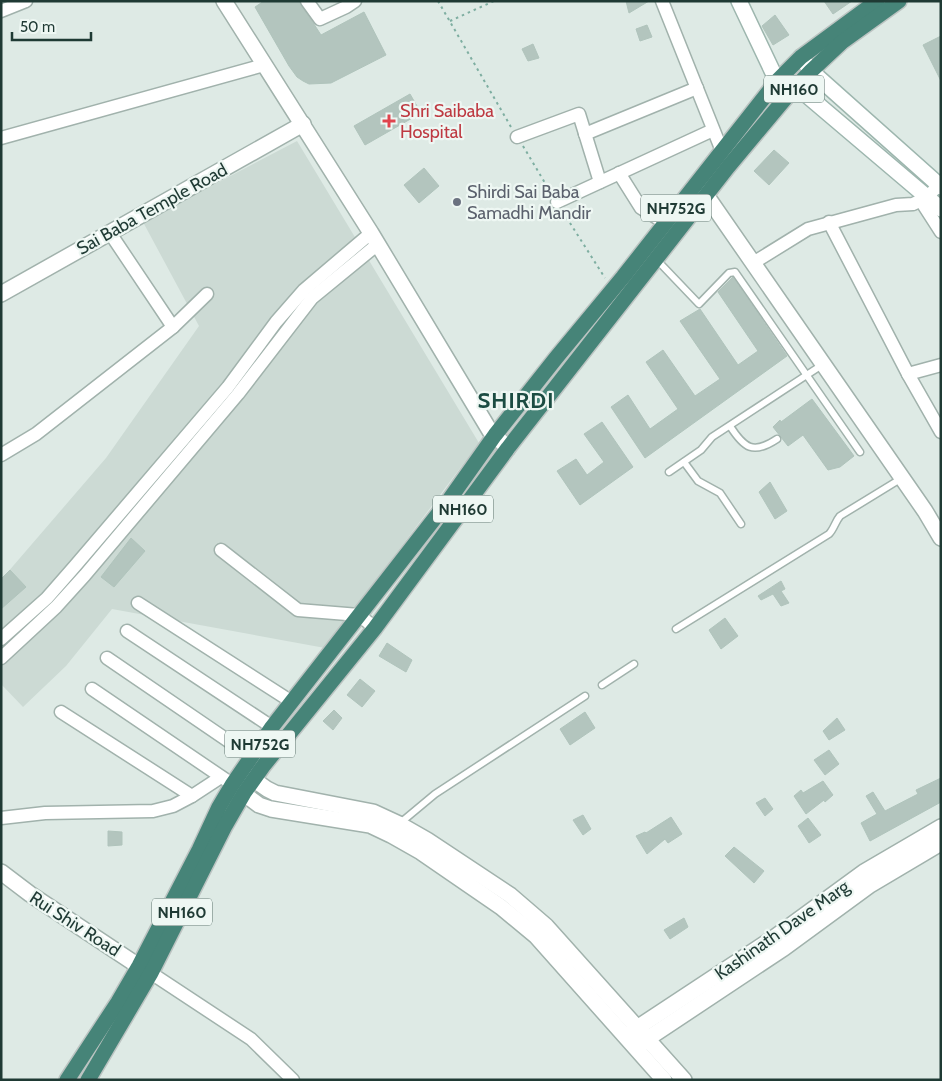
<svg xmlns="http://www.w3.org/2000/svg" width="942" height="1081" viewBox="0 0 942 1081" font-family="Cabin,sans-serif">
<rect width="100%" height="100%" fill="#deeae5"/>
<!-- built -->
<polygon fill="#ccdad4" points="297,141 479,443 325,648 112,609 66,666 23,707 1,684 1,580 106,458 199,326 143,222"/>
<!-- building -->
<g fill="#b3c5be" stroke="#b0c4bc">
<polygon points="264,1 299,1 321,35 364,12 386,55 331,83 309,84 303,81 297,77 289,66 255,7"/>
<polygon points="626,1 649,1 629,13"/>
<polygon points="824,1 852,1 833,14"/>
<polygon points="775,15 789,35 773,45 762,26"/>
<polygon points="647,25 652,37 640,41 636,29"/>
<polygon points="941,36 941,81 923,45"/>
<polygon points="533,44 539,58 528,61 522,49"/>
<polygon points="410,94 421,113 365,145 354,126"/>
<polygon points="774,150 789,163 769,185 754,171"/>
<polygon points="424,168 439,186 419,203 404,185"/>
<polygon points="733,277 787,356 645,458 611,407 628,395 650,429 678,409 646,362 663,350 695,396 720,379 680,321 700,309 738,365 758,351 718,292"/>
<polygon points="812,399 854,456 840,467 828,470 803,435 788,446 773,427 780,420 781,422"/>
<polygon points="602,422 633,467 580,505 557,471 576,459 587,475 604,462 584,434"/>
<polygon points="770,482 787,511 775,519 759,492"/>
<polygon points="131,538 145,551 114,587 101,577"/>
<polygon points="10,570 26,587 1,609 1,579"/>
<polygon points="781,581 785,589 781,591 789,603 781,606 773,594 761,600 758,596"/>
<polygon points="725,618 738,636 721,649 709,630"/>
<polygon points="387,643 412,660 406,672 379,656"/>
<polygon points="360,679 375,691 362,707 347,695"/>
<polygon points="334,710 342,718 333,730 323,721"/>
<polygon points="585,712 595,728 570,745 560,729"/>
<polygon points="837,718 845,730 829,740 823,731"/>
<polygon points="829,750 839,764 825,775 814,760"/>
<polygon points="941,778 941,802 870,841 861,823 877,814 866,796 873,792 885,811 918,794 916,790"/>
<polygon points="823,781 833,795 825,802 824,800 806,814 794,796 801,790 803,793"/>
<polygon points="765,798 773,809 765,816 756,803"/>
<polygon points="583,815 591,829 583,835 573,820"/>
<polygon points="671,817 682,834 668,843 665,839 647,854 636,836 645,832 646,833"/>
<polygon points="808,818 821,835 809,843 798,826"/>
<polygon points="108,831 122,832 122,845 108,846"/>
<polygon points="734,847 764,871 754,883 725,856"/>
<polygon points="684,918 688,927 670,939 664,930"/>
</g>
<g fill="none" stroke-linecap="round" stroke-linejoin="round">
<!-- service casing -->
<g stroke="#a1b2ac" stroke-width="9">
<g id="service">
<polyline points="656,259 699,304 729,273 735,272 860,452"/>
<path d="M 730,426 C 744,448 753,455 777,439"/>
<polyline points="684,462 698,481 720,493 741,524"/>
<polyline points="669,472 701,450 712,437 822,365"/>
<path d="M 676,629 L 829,534 C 834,529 835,522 840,516 L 902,478"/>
<polyline points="602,685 634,664"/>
<polyline points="399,824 435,794 585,696"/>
</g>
</g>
<!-- minor casing -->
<g stroke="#a1b2ac" stroke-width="15">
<g id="minor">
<polyline points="307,1 320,19 346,7 355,1"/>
<polyline points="662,1 722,151"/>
<polyline points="1,11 26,1"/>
<polyline points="585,134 697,88"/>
<polyline points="517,137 579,114 600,182"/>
<polyline points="1,138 264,65"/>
<polyline points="619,173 641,208 665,223"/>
<polyline points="921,201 941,232"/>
<polyline points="557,202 713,130"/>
<polyline points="829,222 908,374 941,365"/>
<polyline points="753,263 808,229 896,205 913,204 928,197 938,185"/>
<polyline points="173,327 207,294"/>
<polyline points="908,374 941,432"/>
<polyline points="1,455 36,434 173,327 110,233"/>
<polyline points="221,550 298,610 359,615 375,628"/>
<polyline points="138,603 292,702"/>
<polyline points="127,631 272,727"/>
<polyline points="1,639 47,598 75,566 228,387 276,322 304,290 371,233"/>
<polyline points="1,658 56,607 85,575 238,394 312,298 378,244"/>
<polyline points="107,658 252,757"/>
<polyline points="92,689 226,780"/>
<polyline points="61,712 192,796"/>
<polyline points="1,818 45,813 153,811 173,806 192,796 221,777"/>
<polyline points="151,973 251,1039 293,1080"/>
</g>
</g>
<!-- tertiary casing -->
<g stroke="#a1b2ac" stroke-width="18">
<g id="tertiary">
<polyline points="224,1 371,233 490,431 508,448"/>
<polyline points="699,185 925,511 941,538"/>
<polyline points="1,294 303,124"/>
<polyline points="243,772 267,789 275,793 373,812 399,824 427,840 510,895 546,926 684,1080"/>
<polyline points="235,787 259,805 271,809 370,825 391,835 421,852 501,907 536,936 664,1080"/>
<polyline points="1,872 30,894 149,973"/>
<polyline points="630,1035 637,1028 775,937 864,872 941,827"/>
<polyline points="641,1044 647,1039 784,948 870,885 941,843"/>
</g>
</g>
<!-- secondary casing -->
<g stroke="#9db6ae" stroke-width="18">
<g id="secondary">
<polyline points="739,1 777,81 789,94"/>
<polyline points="801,57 811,71 941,187"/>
<polyline points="796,86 941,209"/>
</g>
</g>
<!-- trunk casing -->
<g stroke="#bcc4c2" stroke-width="18">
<g id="trunk">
<polyline points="67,1080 118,1002 139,966 199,850 219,807 232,785 272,727 449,500 495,435 556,358 623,277 777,81 801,57 877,1"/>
<polyline points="88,1080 151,973 225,826 244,793 264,765 375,628 508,448 728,167 789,94 811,71 842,42 899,1"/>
</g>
</g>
<!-- path -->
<g stroke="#7eaea1" stroke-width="2" stroke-dasharray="2.5 4" stroke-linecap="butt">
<polyline points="438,1 511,127"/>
<polyline points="450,21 494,1"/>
<polyline points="523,146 551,193"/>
<polyline points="563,212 605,278"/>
</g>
<!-- service -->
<use href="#service" stroke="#fff" stroke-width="6"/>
<!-- minor -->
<use href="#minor" stroke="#fff" stroke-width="12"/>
<!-- tertiary -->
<use href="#tertiary" stroke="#fff" stroke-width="15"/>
<!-- secondary -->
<use href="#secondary" stroke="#fff" stroke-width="15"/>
<!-- trunk -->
<use href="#trunk" stroke="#468478" stroke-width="15"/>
</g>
<!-- markers -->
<path fill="#e0444e" stroke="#eef7f3" stroke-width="2" d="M386.5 113.5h5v5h5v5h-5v5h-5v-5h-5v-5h5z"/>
<circle fill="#6b7280" stroke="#eef7f3" stroke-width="2" cx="457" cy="202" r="5"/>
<g text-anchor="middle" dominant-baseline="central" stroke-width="4.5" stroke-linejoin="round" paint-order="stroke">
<!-- shield labels -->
<g fill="#eef7f3" stroke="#5d736d" stroke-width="1">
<rect x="764" y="75.5" width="60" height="27" rx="4"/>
<rect x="641" y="194.5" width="70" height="27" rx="4"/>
<rect x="433" y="495.5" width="60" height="27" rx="4"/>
<rect x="225" y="730.5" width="70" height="27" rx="4"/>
<rect x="152" y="898.5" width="60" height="27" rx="4"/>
</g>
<g font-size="16" font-weight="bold" fill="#1f3a34">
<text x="794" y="89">NH160</text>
<text x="676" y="208">NH752G</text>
<text x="463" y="509">NH160</text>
<text x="260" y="744">NH752G</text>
<text x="182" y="912">NH160</text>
</g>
<!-- health labels -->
<g font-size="18" fill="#be3a42" stroke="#eef7f3" text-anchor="start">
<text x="400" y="111">Shri Saibaba<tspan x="400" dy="21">Hospital</tspan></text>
</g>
<!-- worship labels -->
<g font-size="18" fill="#5b616d" stroke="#eef7f3" text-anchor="start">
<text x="467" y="192">Shirdi Sai Baba<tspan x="467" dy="21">Samadhi Mandir</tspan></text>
</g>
<!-- street labels -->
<g font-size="18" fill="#1f3a34" stroke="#eef7f3">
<text transform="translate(152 209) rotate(-29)">Sai Baba Temple Road</text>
<text transform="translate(75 924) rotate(33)">Rui Shiv Road</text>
<text transform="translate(782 930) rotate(-35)">Kashinath Dave Marg</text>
</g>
<!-- district labels -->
<g font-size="22" font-weight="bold" letter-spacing="1" fill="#1b4c42" stroke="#eef7f3">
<text x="516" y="400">SHIRDI</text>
</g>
</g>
<!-- border -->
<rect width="942" height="1081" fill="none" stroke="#1f3a34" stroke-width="5"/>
<!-- scale -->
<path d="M12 32v8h79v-8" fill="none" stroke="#1f3a34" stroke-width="2.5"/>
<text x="20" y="32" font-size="15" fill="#1f3a34" stroke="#eef7f3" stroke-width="4" paint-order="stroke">50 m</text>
</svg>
